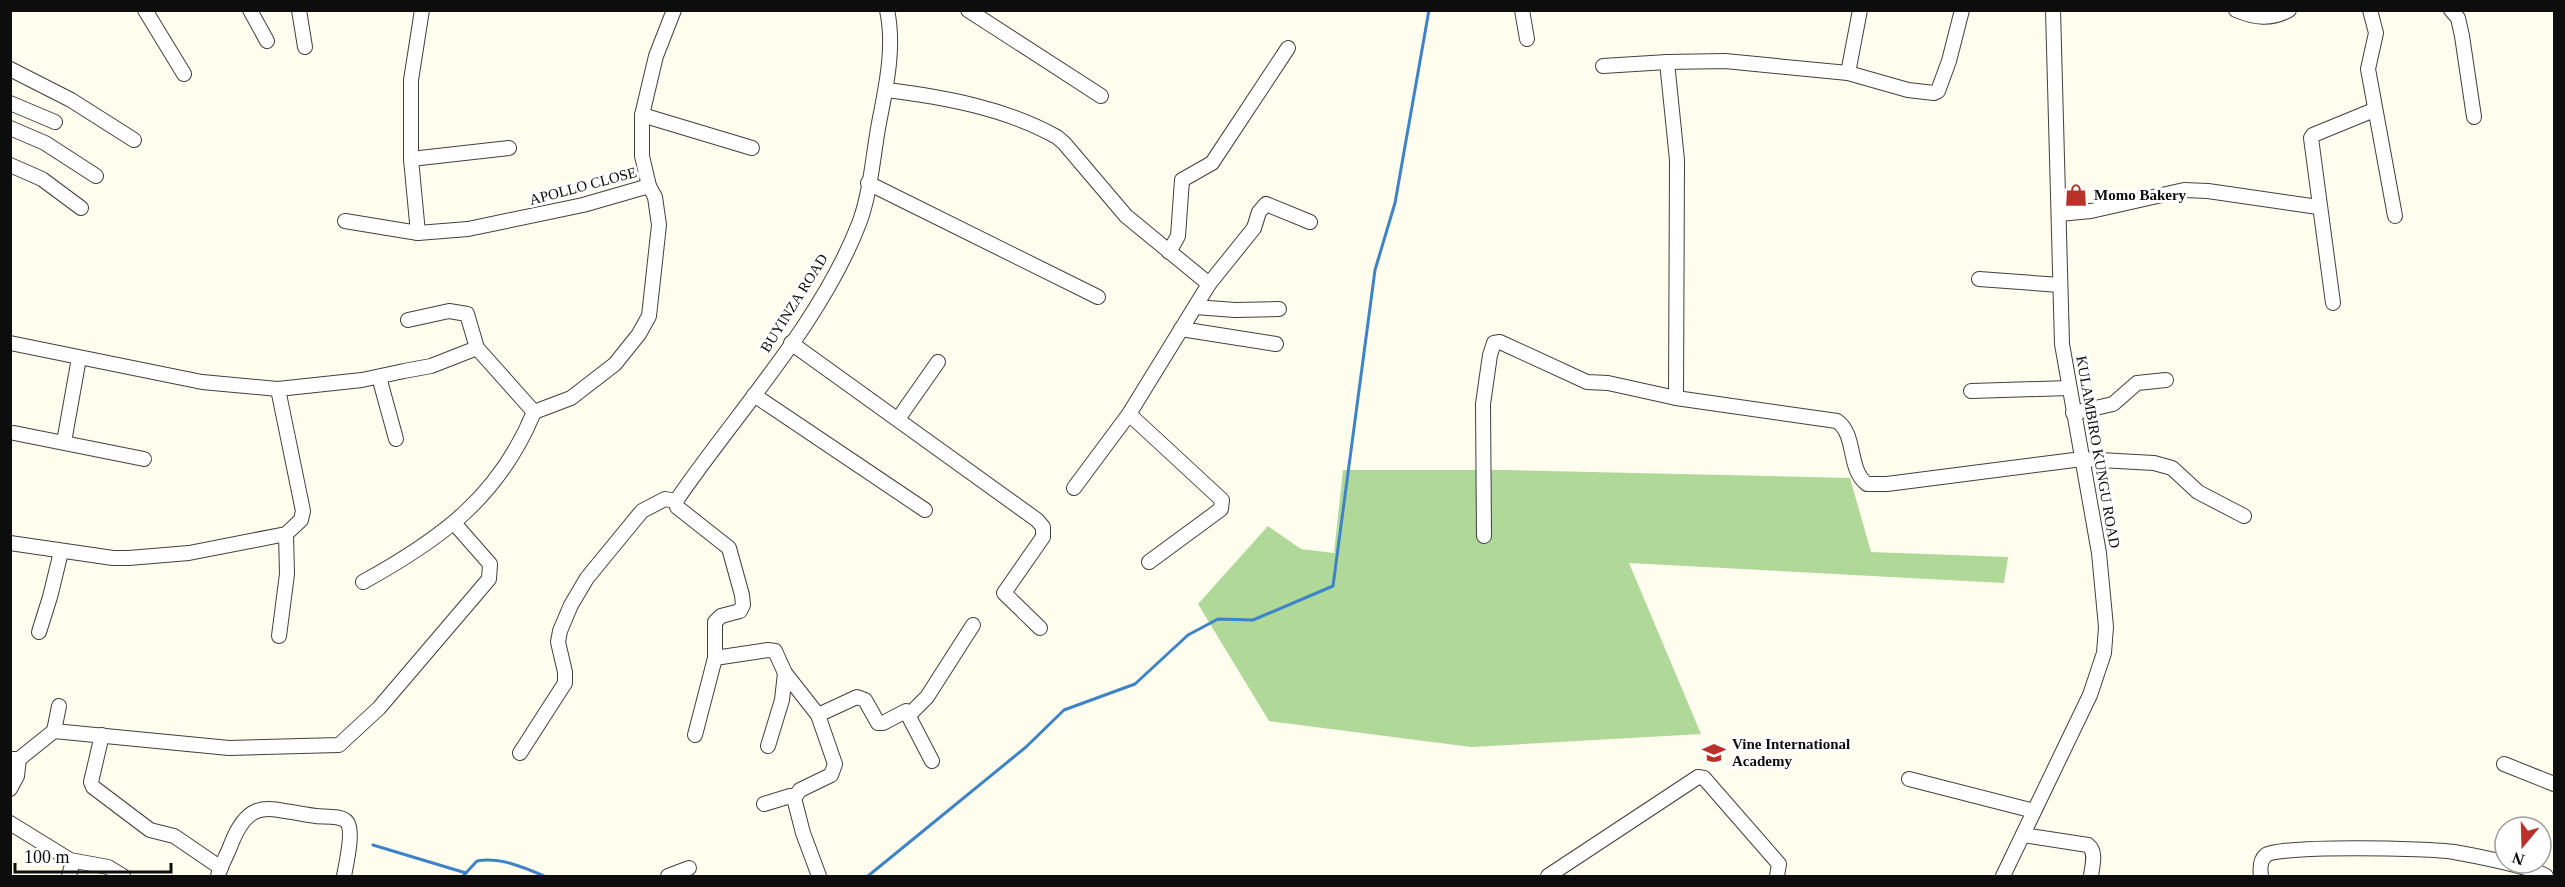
<svg xmlns="http://www.w3.org/2000/svg" width="2565" height="887" viewBox="0 0 2565 887" font-family="'Times New Roman',serif">
<rect width="100%" height="100%" fill="#fefdee"/>
<!-- forest -->
<polygon fill="#afd899" points="1343,470 1507,470 1850,478 1871,552 2008,557 2004,583 1629,563 1701,734 1471,747 1269,721 1198,604 1268,526 1301,549 1334,553"/>
<g fill="none" stroke-linecap="round" stroke-linejoin="round">
<!-- stream -->
<g stroke="#3e83c8" stroke-width="3">
<polyline points="373,845 466,873"/>
<path d="M 463,876 L 477,861 C 500,857 523,867 544,876"/>
<polyline points="868,876 1026,747 1064,710 1135,684 1188,635 1218,619 1253,620 1333,586 1375,270 1395,203 1429,10"/>
</g>
<!-- minor casing -->
<g stroke="#404040" stroke-width="16">
<g id="minor">
<polyline points="145,10 184,74"/>
<polyline points="250,10 267,41"/>
<polyline points="299,10 305,47"/>
<polyline points="968,10 1101,96"/>
<polyline points="1522,10 1527,39"/>
<path d="M 2236,10 C 2255,18 2271,20 2289,10"/>
<polyline points="2370,10 2376,33 2368,69 2395,216"/>
<polyline points="2451,10 2458,18 2462,36 2474,117"/>
<polyline points="1667,62 1677,160 1676,398"/>
<polyline points="1603,66 1667,62 1725,61 1848,73 1860,10"/>
<polyline points="10,69 71,100 134,140"/>
<polyline points="1848,73 1908,90 1934,93 1938,91 1949,61 1962,10"/>
<path d="M 886,90 C 944,97 1005,108 1057,137 L 1064,143 L 1126,216 L 1209,284 L 1129,414 L 1074,488"/>
<polyline points="10,103 55,122"/>
<polyline points="642,115 752,148"/>
<polyline points="10,128 45,143 96,176"/>
<polyline points="411,159 411,80 422,10"/>
<polyline points="10,165 42,179 81,208"/>
<polyline points="868,183 1098,297"/>
<polyline points="2059,214 2091,211 2184,190 2208,191 2318,207"/>
<polyline points="345,221 418,233 468,229 583,205 649,186"/>
<polyline points="418,233 411,159 509,148"/>
<polyline points="1169,252 1178,236 1182,180 1212,163 1288,48"/>
<polyline points="1979,279 2060,285"/>
<polyline points="1209,284 1254,228 1259,212 1266,204 1310,222"/>
<polyline points="2333,303 2311,138 2313,135 2374,110"/>
<polyline points="1195,307 1235,310 1279,309"/>
<polyline points="408,320 449,311 467,314 477,348 534,412"/>
<polyline points="1181,329 1276,344"/>
<polyline points="10,343 202,382 278,389 362,380 404,371 431,366 477,348"/>
<polyline points="791,343 1037,520 1043,527 1043,537 1004,593 1040,628"/>
<polyline points="379,377 396,439"/>
<polyline points="1971,391 2069,388"/>
<polyline points="754,395 925,510"/>
<polyline points="534,412 571,398 615,364 639,334 649,316 659,225 655,197 649,186 642,156 642,115 656,56 674,10"/>
<polyline points="2073,413 2113,404 2137,383 2166,380"/>
<polyline points="1129,414 1222,500 1221,509 1149,562"/>
<polyline points="898,419 938,362"/>
<polyline points="14,433 144,459"/>
<polyline points="64,442 79,358"/>
<path d="M 1484,536 L 1483,404 L 1490,355 L 1494,343 L 1500,342 L 1587,382 L 1608,383 L 1676,398 L 1837,421 C 1857,435 1847,469 1867,484 L 1887,484 L 2082,459 L 2154,463 L 2172,468 L 2198,492 L 2244,516"/>
<polyline points="10,543 113,558 129,558 189,553 286,534 301,520 303,511 278,389"/>
<path d="M 363,582 C 441,539 499,497 534,412"/>
<polyline points="39,632 50,597 61,552"/>
<polyline points="279,636 287,574 286,534"/>
<polyline points="715,658 768,650 775,651 785,673 818,715 835,764 831,775 800,790 794,798 803,833 819,876"/>
<polyline points="818,715 857,697 865,700 878,723 883,723 906,711 932,761"/>
<polyline points="909,715 927,697 973,625"/>
<polyline points="54,731 59,706"/>
<polyline points="102,735 91,782 93,787 150,830 174,836 221,868"/>
<path d="M 695,735 L 715,658 L 715,622 L 721,616 L 740,611 L 743,605 L 742,595 L 729,548 L 677,507 L 676,501 C 736,413 822,322 860,221 C 871,190 873,155 879,123 C 886,87 895,47 887,10"/>
<polyline points="768,746 782,700 785,673"/>
<polyline points="520,753 565,683 565,672 558,642 560,631 571,605 587,578 642,511 665,499 676,501"/>
<polyline points="10,759 19,759 54,731 229,748 339,745 379,708 489,579 490,564 454,523"/>
<polyline points="2504,764 2554,784"/>
<polyline points="1909,779 2034,811"/>
<polyline points="10,789 17,776 19,759"/>
<polyline points="764,804 790,796 795,801"/>
<polyline points="10,823 70,860 108,867 123,876"/>
<path d="M 2023,835 L 2088,845 C 2097,852 2092,866 2091,876"/>
<polyline points="69,876 73,861"/>
<path d="M 218,876 C 220,867 226,857 230,847 C 250,793 271,811 316,816 C 324,817 342,815 347,822 C 354,831 346,865 344,876"/>
<polyline points="668,876 689,868"/>
<polyline points="1548,876 1698,777 1704,778 1779,864 1777,876"/>
<polyline points="2003,876 2090,695 2104,653 2106,627 2099,553 2062,344 2053,10"/>
<path d="M 2261,876 C 2260,869 2260,860 2266,855 C 2280,845 2430,848 2454,852 C 2472,855 2532,867 2546,876"/>
</g>
</g>
<!-- minor -->
<use href="#minor" stroke="#fff" stroke-width="14"/>
</g>
<!-- icons -->
<defs>
<g id="shop-bare" transform="scale(1.8)"><path d="M-5-2.5h2.3a2.7 3.5 0 0 1 5.4 0H5L5.5 6h-11ZM-1.5-2.5h3a1.5 2.3 0 0 0-3 0Z" fill="#b8322a" stroke="#fff" stroke-width="2.5" paint-order="stroke"/></g>
<g id="school-bare" transform="scale(1.8)"><path d="M0-5L7-2L0 1L-7-2ZM-4 1L0 2.5L4 1V4Q0 6-4 4Z" fill="#b8322a" stroke="#fff" stroke-width="2.5" paint-order="stroke"/></g>
</defs>
<g fill-rule="evenodd">
<use href="#shop-bare" x="2076" y="195"/>
<use href="#school-bare" x="1714" y="753"/>
</g>
<g text-anchor="middle" dominant-baseline="central" stroke-width="6" stroke-linejoin="round" paint-order="stroke">
<!-- street labels -->
<g font-size="15" fill="#0d0d0d" stroke="#fff">
<text transform="translate(583 186) rotate(-15)">APOLLO CLOSE</text>
<text transform="translate(794 303) rotate(-58)">BUYINZA ROAD</text>
<text transform="translate(2098 452) rotate(80)">KULAMBIRO KUNGU ROAD</text>
</g>
<!-- poi labels -->
<g font-size="15" font-weight="bold" fill="#0d0d0d" stroke="#fff" text-anchor="start">
<text x="2094" y="195">Momo Bakery</text>
<text x="1732" y="744">Vine International<tspan x="1732" dy="17">Academy</tspan></text>
</g>
</g>
<!-- border -->
<rect width="2565" height="887" fill="none" stroke="#0d0d0d" stroke-width="24"/>
<!-- north arrow -->
<g transform="translate(2523 845) rotate(199)"><circle r="28" fill="#ffffff" stroke="#9e9e9e" stroke-width="1.5"/>
<path d="M0-4.5L10 22L0 15L-10 22Z" fill="#b8322a"/>
<text y="-9" font-size="16" font-weight="bold" text-anchor="middle" fill="#0d0d0d">N</text>
</g>
<!-- scale -->
<path d="M15 863v9h156v-9" fill="none" stroke="#0d0d0d" stroke-width="3"/>
<text x="24" y="863" font-size="18" fill="#0d0d0d" stroke="#ffffff" stroke-width="4.5" paint-order="stroke">100 m</text>
</svg>
